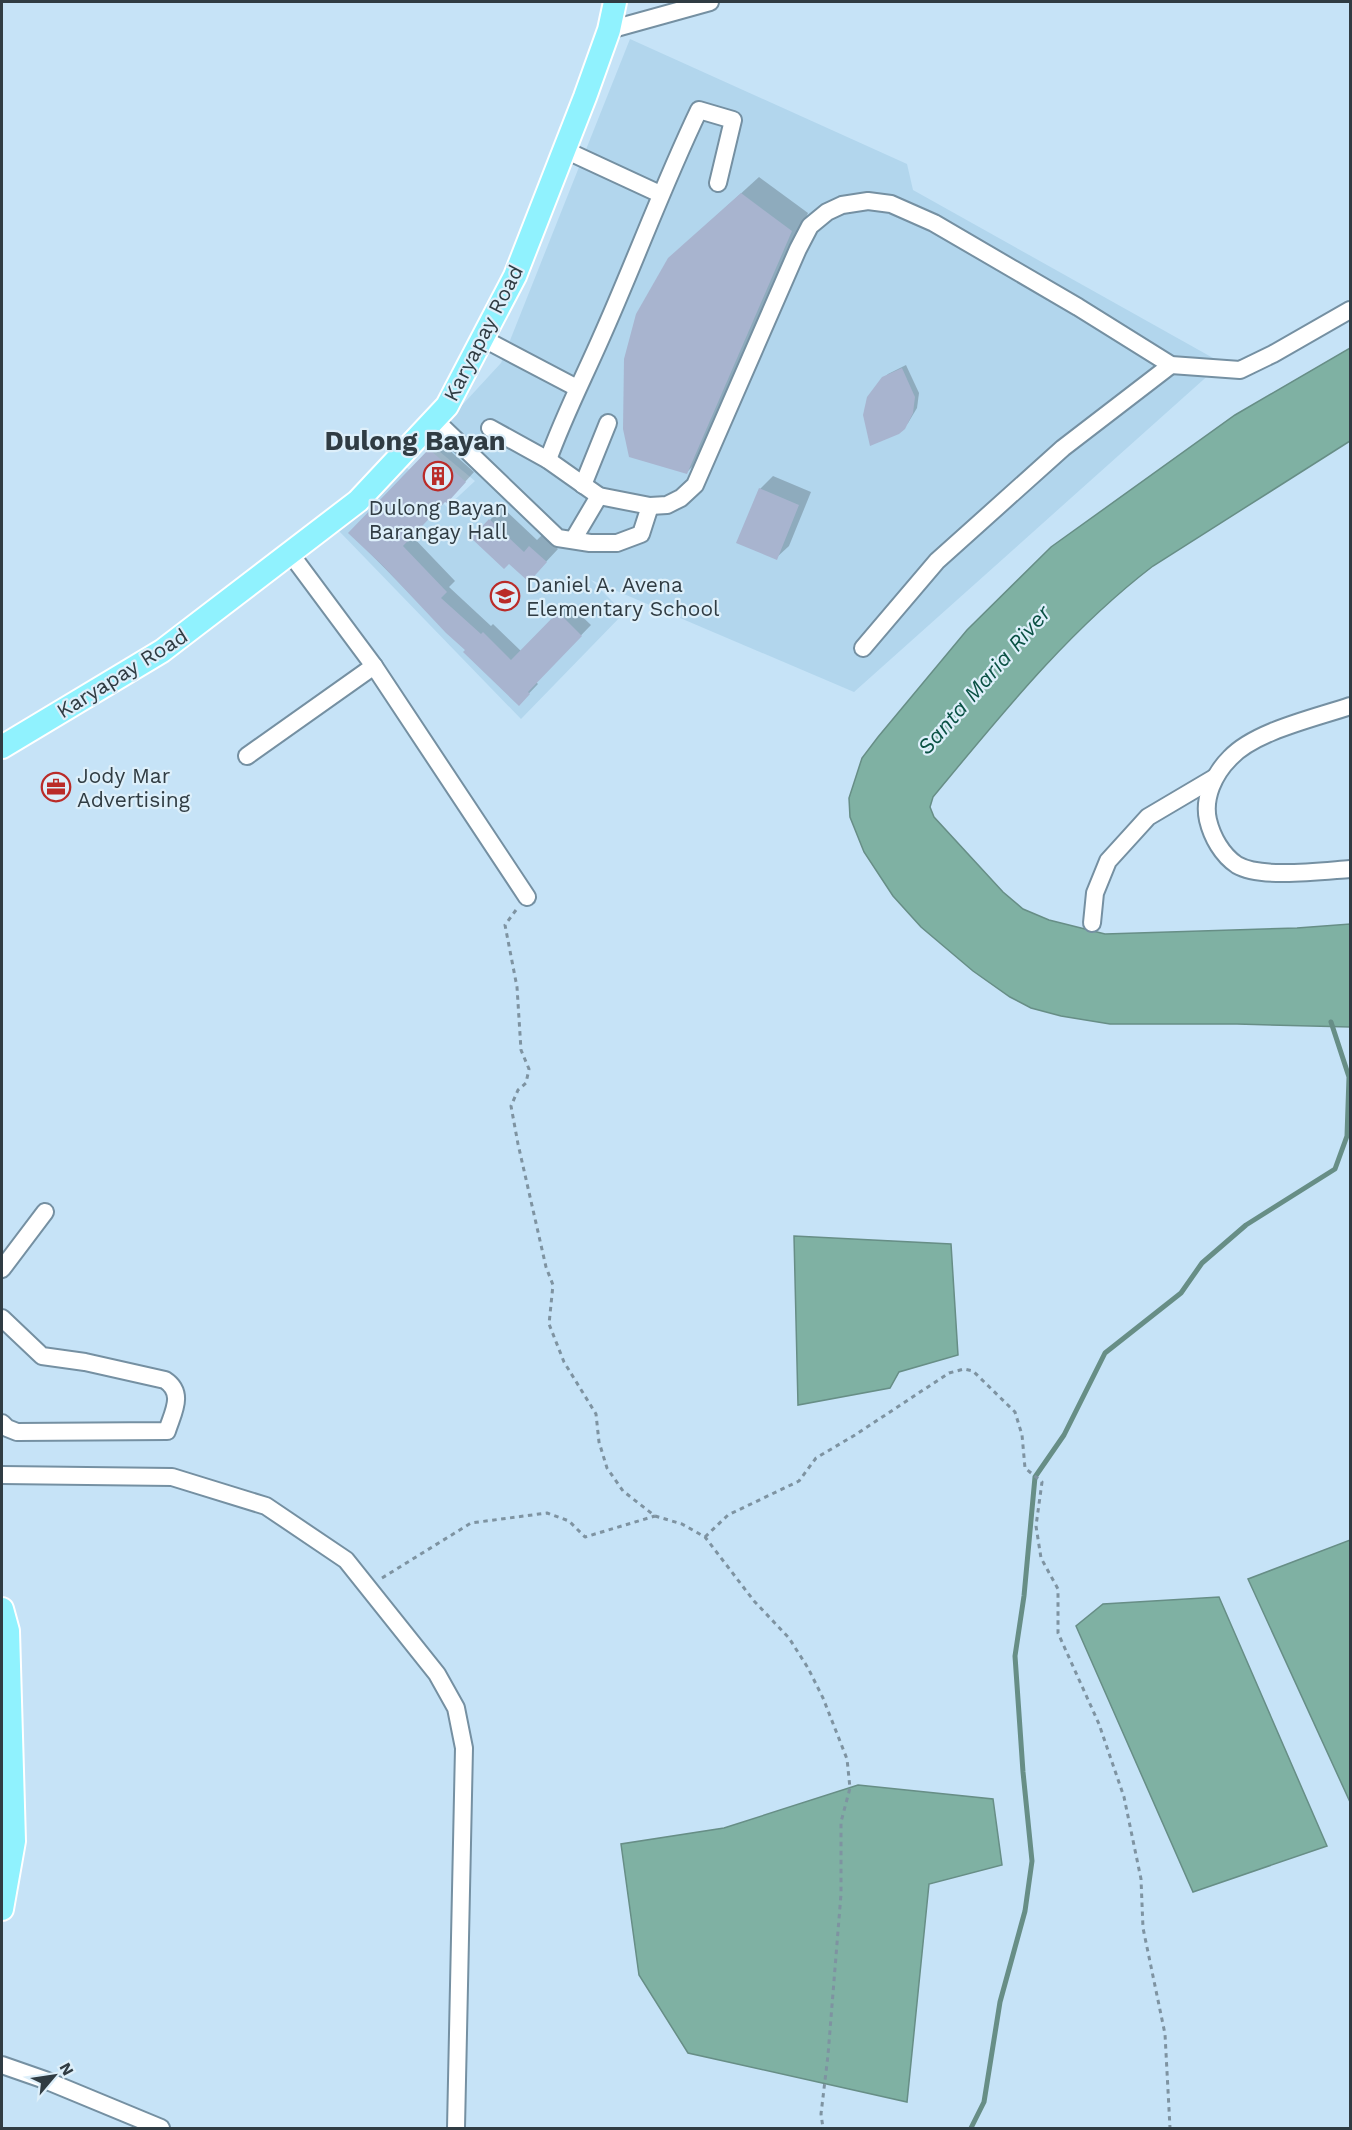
<svg xmlns="http://www.w3.org/2000/svg" width="1352" height="2130" viewBox="0 0 1352 2130" font-family="'Work Sans',sans-serif">
<rect width="100%" height="100%" fill="#c6e3f7"/>
<!-- built -->
<polygon fill="#b2d6ed" points="630,39 907,164 913,190 1222,363 854,692 591,580 624,613 521,719 338,530 404,465 447,507 475,481 428,442 501,363"/>
<!-- water -->
<g fill="#7fb1a3" stroke="#678e86" stroke-width="1.5">
<path d="M 1350,348 L 1350,441 L 1153,566 C 1068,631 1001,715 933,797 L 930,807 L 934,817 L 1003,892 L 1023,909 L 1049,920 L 1105,934 L 1297,928 L 1350,924 L 1350,1027 L 1237,1024 L 1110,1024 L 1061,1016 L 1031,1008 L 1010,997 L 973,971 L 921,927 L 893,896 L 864,852 L 850,817 L 849,798 L 862,758 L 878,737 L 967,630 L 1051,547 L 1235,415 Z"/>
<polygon points="794,1236 951,1244 958,1355 899,1372 890,1388 798,1405"/>
<polygon points="1350,1540 1350,1802 1248,1579"/>
<polygon points="1219,1597 1327,1846 1193,1892 1076,1626 1103,1604"/>
<polygon points="858,1785 993,1799 1002,1865 929,1884 907,2102 688,2053 639,1975 621,1844 724,1828"/>
</g>
<!-- shadow -->
<g fill="#0003">
<polygon points="759,177 808,213 704,455 687,472 669,259"/>
<polygon points="906,365 919,393 917,408 908,423 898,432 884,378 888,374"/>
<polygon points="439,441 474,472 456,492 446,500 411,535 455,581 449,587 491,626 493,624 522,652 569,604 591,625 536,682 538,684 519,704 350,533"/>
<polygon points="773,476 811,492 789,546 776,558 760,489"/>
<polygon points="502,507 537,540 542,535 558,549 529,580 490,520"/>
</g>
<g fill="none" stroke-linecap="round" stroke-linejoin="round">
<!-- stream -->
<polyline stroke="#678e86" stroke-width="5" points="971,2128 984,2102 1000,2002 1025,1911 1032,1861 1023,1772 1015,1656 1024,1596 1035,1477 1064,1435 1105,1353 1181,1293 1202,1263 1246,1225 1335,1169 1347,1136 1349,1077 1331,1022"/>
</g>
<!-- building -->
<g fill="#a8b4cf">
<polygon points="741,193 792,231 687,474 629,457 623,429 624,359 636,314 668,258"/>
<polygon points="902,368 915,397 913,413 905,429 899,434 870,446 863,415 867,397 882,377"/>
<polygon points="429,449 466,482 447,503 445,502 403,546 447,592 441,598 481,634 483,632 511,660 558,612 582,636 528,692 530,694 519,706 463,652 465,650 446,633 383,566 348,533"/>
<polygon points="759,488 799,505 777,560 736,543"/>
<polygon points="489,519 524,552 529,546 547,562 529,582 509,564 504,569 471,538"/>
</g>
<g fill="none" stroke-linecap="round" stroke-linejoin="round">
<!-- minor casing -->
<g stroke="#7590a2" stroke-width="20">
<g id="minor">
<polyline points="609,30 710,2"/>
<polyline points="565,150 660,194"/>
<polyline points="482,338 577,388"/>
<polyline points="434,419 558,538 590,543 617,543 641,534 650,506"/>
<polyline points="490,428 548,460 599,496 650,506 667,505 681,498 695,485 798,249 810,226 827,212 842,205 868,201 891,204 934,223 1078,307 1171,365 1240,370 1273,354 1350,310"/>
<path d="M 548,460 C 563,418 583,379 601,338 C 635,262 663,185 699,110 L 733,120 L 718,183"/>
<polyline points="583,485 608,423"/>
<polyline points="573,540 599,496"/>
<polyline points="290,553 374,666 527,897"/>
<polyline points="863,648 937,561 1063,448 1171,365"/>
<path d="M 1350,706 C 1315,718 1255,731 1230,758 C 1214,774 1203,798 1208,820 C 1212,837 1222,855 1237,865 C 1261,879 1322,871 1350,869"/>
<polyline points="247,756 374,666"/>
<polyline points="1092,923 1095,893 1108,861 1148,817 1214,778"/>
<polyline points="2,1269 45,1212"/>
<path d="M 2,1318 L 42,1356 L 85,1362 L 165,1380 C 185,1393 173,1412 167,1431 L 17,1432 L 7,1428 L 2,1423"/>
<polyline points="2,1475 172,1477 266,1506 346,1560 437,1674 456,1708 464,1748 456,2128"/>
<polyline points="2,2065 45,2080 161,2128"/>
</g>
</g>
<!-- major casing -->
<g stroke="#fff" stroke-width="26">
<g id="major">
<polyline points="2,747 162,651 358,501 447,406 515,276 585,97 609,30 615,2"/>
<polyline points="2,1609 8,1631 14,1841 2,1909"/>
</g>
</g>
<!-- path -->
<g stroke="#7e93a1" stroke-width="3" stroke-dasharray="4.5 4.5" stroke-linecap="butt">
<polyline points="516,910 505,925 517,987 521,1050 529,1069 526,1083 518,1090 511,1106 518,1144 546,1267 553,1285 549,1324 564,1362 596,1414 599,1442 607,1468 623,1491 655,1516 682,1524 705,1537 754,1601 789,1638 808,1668 823,1698 847,1759 850,1788 841,1822 841,1894 828,2055 821,2114 823,2128"/>
<polyline points="705,1537 728,1515 799,1481 816,1458 855,1435 949,1373 964,1369 973,1371 1015,1412 1022,1435 1025,1468 1042,1482 1036,1526 1041,1558 1058,1589 1058,1633 1099,1724 1124,1797 1141,1879 1143,1928 1165,2034 1170,2128"/>
<polyline points="382,1578 471,1523 547,1513 569,1521 585,1537 655,1516"/>
</g>
<!-- minor -->
<use href="#minor" stroke="#fff" stroke-width="16"/>
<!-- major -->
<use href="#major" stroke="#90f2fe" stroke-width="22"/>
</g>
<!-- icons -->
<defs>
<g id="building-ring" transform="scale(1.5)"><circle r="9.5" fill="#ddeffa" stroke="#ba2b28" stroke-width="1.5"/><path d="M-4-6H4V6H1V3H-1V6H-4ZM-2.5-4.3h1.7v1.8h-1.7ZM.8-4.3h1.7v1.8H.8ZM-2.5-1h1.7V.8h-1.7ZM.8-1h1.7V.8H.8Z" fill="#ba2b28"/></g>
<g id="school-ring" transform="scale(1.5)"><circle r="9.5" fill="#ddeffa" stroke="#ba2b28" stroke-width="1.5"/><path d="M0-5L7-2L0 1L-7-2ZM-4 1L0 2.5L4 1V4Q0 6-4 4Z" fill="#ba2b28"/></g>
<g id="office-ring" transform="scale(1.5)"><circle r="9.5" fill="#ddeffa" stroke="#ba2b28" stroke-width="1.5"/><path d="M-6-3h4V-5.5h4V-3h4V5H-6ZM-1-4.5V-3h2v-1.5ZM-6 0V1H6V0Z" fill="#ba2b28"/></g>
</defs>
<g fill-rule="evenodd">
<use href="#building-ring" x="438" y="476"/>
<use href="#school-ring" x="505" y="596"/>
<use href="#office-ring" x="56" y="787"/>
</g>
<g text-anchor="middle" dominant-baseline="central" stroke-width="4.5" stroke-linejoin="round" paint-order="stroke">
<!-- street labels -->
<g font-size="21" fill="#303c43" stroke="#ddeffa">
<text transform="translate(483 333) rotate(-63)">Karyapay Road</text>
<text transform="translate(122 673) rotate(-32)">Karyapay Road</text>
</g>
<!-- poi labels -->
<g font-size="21" fill="#303c43" stroke="#ddeffa" text-anchor="start">
<text x="438" y="507" text-anchor="middle">Dulong Bayan<tspan x="438" dy="24">Barangay Hall</tspan></text>
<text x="526" y="584">Daniel A. Avena<tspan x="526" dy="24">Elementary School</tspan></text>
<text x="77" y="775">Jody Mar<tspan x="77" dy="24">Advertising</tspan></text>
</g>
<!-- water labels -->
<g font-size="22" font-style="italic" fill="#0a5144" stroke="#ddeffa">
<text transform="translate(984 680) rotate(-49)">Santa Maria River</text>
</g>
<!-- district labels -->
<g font-size="27" font-weight="bold" fill="#303c43" stroke="#ddeffa">
<text x="415" y="441">Dulong Bayan</text>
</g>
</g>
<!-- border -->
<rect width="1352" height="2130" fill="none" stroke="#303c43" stroke-width="6"/>
<!-- north arrow -->
<g transform="translate(54 2076) rotate(61)" stroke="#ddeffa" stroke-width="4.5" paint-order="stroke">
<path d="M0-4.5L10 22L0 15L-10 22Z" fill="#303c43"/>
<text y="-9" font-size="16" font-weight="bold" text-anchor="middle" fill="#303c43">N</text>
</g>
</svg>
